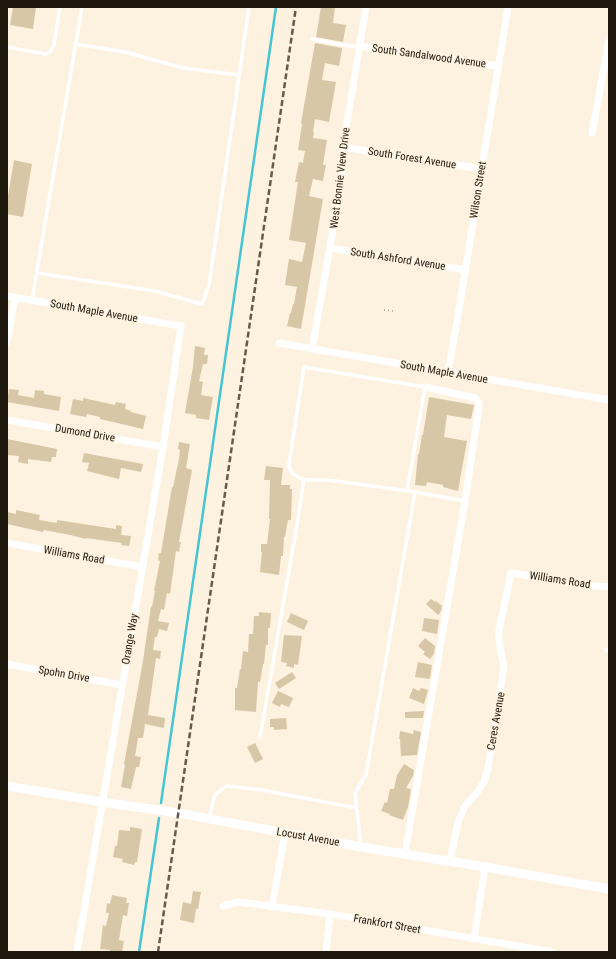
<svg xmlns="http://www.w3.org/2000/svg" width="616" height="959" viewBox="0 0 616 959" font-family="'Roboto Condensed',sans-serif">
<rect width="100%" height="100%" fill="#fdf2df"/>
<g fill="none" stroke-linecap="round" stroke-linejoin="round">
<!-- stream -->
<g stroke="#45c4d3" stroke-width="2.5">
<polyline points="161,803 276,7"/>
<polyline points="139,952 159,818"/>
</g>
</g>
<!-- building -->
<g fill="#d8c7a7">
<polygon points="13,7 36,7 33,29 10,25"/>
<polygon points="321,7 335,7 333,23 346,25 343,42 316,37"/>
<polygon points="315,43 342,48 342,49 339,66 325,63 322,80 336,82 329,122 315,119 313,132 314,132 313,138 327,140 323,165 326,165 323,181 313,179 309,196 323,199 301,329 287,326 290,313 291,313 293,304 294,304 297,287 285,285 289,259 302,262 306,243 289,240 298,182 295,182 299,162 303,163 305,151 298,150 302,124 301,123"/>
<polygon points="14,160 32,164 23,217 7,214 7,202"/>
<polygon points="195,346 205,348 204,355 208,355 207,364 203,364 199,381 203,382 201,395 213,397 209,420 196,418 196,415 185,413 193,367"/>
<polygon points="9,389 19,390 18,395 34,398 35,390 44,391 44,394 61,397 59,411 7,402"/>
<polygon points="429,397 474,405 471,419 447,415 444,437 467,441 458,491 443,487 443,485 427,482 426,486 415,485 418,454 419,454 422,435 423,435"/>
<polygon points="83,398 115,405 116,402 126,404 125,409 131,411 131,412 146,416 143,429 100,419 100,417 87,414 86,417 70,414 73,399 83,401"/>
<polygon points="7,439 57,449 56,457 52,457 51,462 28,459 28,464 18,462 19,456 7,455"/>
<polygon points="179,442 190,444 186,468 192,470 179,542 181,542 179,552 176,551 170,594 167,593 164,610 161,609 158,621 169,623 167,631 159,629 157,637 155,637 153,650 161,651 160,659 156,658 148,715 165,718 164,728 145,724 143,738 138,738 135,756 141,757 139,767 136,767 131,789 121,787 125,765 124,764 143,661 150,613 151,606 152,607 155,591 154,591 160,561 158,560 159,553 161,553 172,487 173,487 179,459 180,450 178,449"/>
<polygon points="84,453 143,464 141,472 121,468 119,479 87,471 89,463 82,462"/>
<polygon points="266,466 283,468 281,485 290,485 290,489 292,489 291,520 288,520 285,537 284,537 283,556 281,556 279,575 260,572 262,552 261,552 261,544 267,544 270,519 269,519 270,480 264,480"/>
<polygon points="16,510 40,515 39,520 57,523 57,520 116,529 116,525 122,526 121,535 131,536 129,546 121,545 122,543 86,538 86,539 70,535 44,530 43,532 7,524 7,512 16,514"/>
<polygon points="431,599 435,602 436,601 442,606 441,611 438,615 426,604"/>
<polygon points="259,612 271,613 270,628 268,628 268,645 266,645 264,664 263,664 260,682 258,682 256,712 235,710 235,688 237,688 240,669 241,669 243,651 248,652 249,634 253,634 254,616 259,616"/>
<polygon points="291,613 308,621 304,630 287,622"/>
<polygon points="424,618 439,620 437,634 422,631"/>
<polygon points="284,635 302,636 298,665 294,664 294,668 286,666 287,663 281,662"/>
<polygon points="425,638 435,646 434,654 430,659 423,654 425,652 418,646"/>
<polygon points="418,662 432,665 430,679 415,677"/>
<polygon points="292,672 296,678 279,689 275,683"/>
<polygon points="413,688 419,691 421,688 428,690 424,704 409,698"/>
<polygon points="278,691 293,698 289,707 281,704 280,707 272,703"/>
<polygon points="424,711 423,718 405,718 405,712"/>
<polygon points="286,718 287,729 274,730 274,727 270,727 270,719"/>
<polygon points="414,730 421,732 417,755 401,756 400,739 399,739 400,731 413,734"/>
<polygon points="255,743 263,759 255,763 247,747"/>
<polygon points="404,764 414,770 413,776 406,788 411,789 408,807 403,820 389,815 390,814 381,811 385,802 387,803 390,789 394,789 397,775"/>
<polygon points="130,827 142,829 137,862 135,862 134,865 122,862 123,859 113,857 115,846 117,846 119,830 130,831"/>
<polygon points="193,891 201,892 198,909 196,909 194,923 180,920 183,902 191,904"/>
<polygon points="112,895 127,898 126,903 129,903 127,916 123,915 119,940 124,941 122,952 110,952 110,950 100,949 103,925 106,926 109,913 106,913 107,903 110,904"/>
</g>
<g fill="none" stroke-linecap="round" stroke-linejoin="round">
<!-- path -->
<polyline stroke="#a19888" stroke-width="1.5" stroke-dasharray="1 3" stroke-linecap="butt" points="384,310 394,311"/>
<!-- service -->
<g stroke="#fff" stroke-width="3.5">
<polyline points="312,39 349,46 360,46"/>
<polyline points="75,44 125,52 183,68 239,75"/>
<polyline points="7,47 46,54 50,52 54,45 60,7"/>
<polyline points="37,273 155,291 202,304 209,285 249,7"/>
<polyline points="32,300 82,7"/>
<path d="M 407,491 L 425,387 L 304,367 L 289,464 C 289,472 294,476 302,479 C 306,480 321,480 326,480 C 353,483 380,487 407,491 L 415,492 L 465,501"/>
<polyline points="606,650 609,651"/>
<polyline points="260,737 297,525 304,479"/>
<polyline points="209,818 215,795 226,786 262,790 356,808"/>
<polyline points="361,846 355,793 366,775 415,492"/>
</g>
<!-- minor -->
<g stroke="#fff" stroke-width="7">
<polyline points="360,46 498,66"/>
<polyline points="592,133 609,40"/>
<polyline points="343,147 482,169"/>
<polyline points="330,248 466,270"/>
<polyline points="7,296 181,326 163,447 77,952"/>
<polyline points="7,342 15,298"/>
<polyline points="279,343 609,400"/>
<polyline points="312,349 330,248 341,178 343,147 366,7"/>
<polyline points="448,372 457,322 508,7"/>
<polyline points="7,420 163,447"/>
<polyline points="7,543 142,567"/>
<polyline points="7,664 122,685"/>
<polyline points="405,854 465,501 479,407 479,403 475,398 425,387"/>
<polyline points="450,861 458,822 465,806 476,794 484,782 488,768 504,667 499,640 499,630 511,573 585,585 609,587"/>
<polyline points="223,906 238,902 330,914 552,952"/>
<polyline points="272,907 285,833"/>
<polyline points="474,939 485,867"/>
<polyline points="326,952 330,914"/>
</g>
<!-- tertiary -->
<polyline stroke="#fff" stroke-width="9" points="7,786 102,802 178,813 361,847 485,867 609,889"/>
<!-- rail -->
<polyline stroke="#635b4d" stroke-width="2.5" stroke-dasharray="6 3" stroke-linecap="butt" points="158,952 296,7"/>
</g>
<g text-anchor="middle" dominant-baseline="central" stroke-width="3" stroke-linejoin="round" paint-order="stroke">
<!-- street labels -->
<g font-size="11" fill="#1f180d" stroke="#fdf2df">
<text transform="translate(429 56) rotate(8)">South Sandalwood Avenue</text>
<text transform="translate(412 158) rotate(9)">South Forest Avenue</text>
<text transform="translate(340 178) rotate(-83)">West Bonnie View Drive</text>
<text transform="translate(478 190) rotate(-81)">Wilson Street</text>
<text transform="translate(398 259) rotate(9)">South Ashford Avenue</text>
<text transform="translate(94 311) rotate(10)">South Maple Avenue</text>
<text transform="translate(444 372) rotate(10)">South Maple Avenue</text>
<text transform="translate(85 433) rotate(10)">Dumond Drive</text>
<text transform="translate(74 555) rotate(10)">Williams Road</text>
<text transform="translate(560 580) rotate(9)">Williams Road</text>
<text transform="translate(130 639) rotate(-80)">Orange Way</text>
<text transform="translate(64 674) rotate(10)">Spohn Drive</text>
<text transform="translate(496 721) rotate(-80)">Ceres Avenue</text>
<text transform="translate(308 837) rotate(10)">Locust Avenue</text>
<text transform="translate(387 924) rotate(10)">Frankfort Street</text>
</g>
</g>
<!-- border -->
<rect width="616" height="959" fill="none" stroke="#1f180d" stroke-width="16"/>
</svg>
